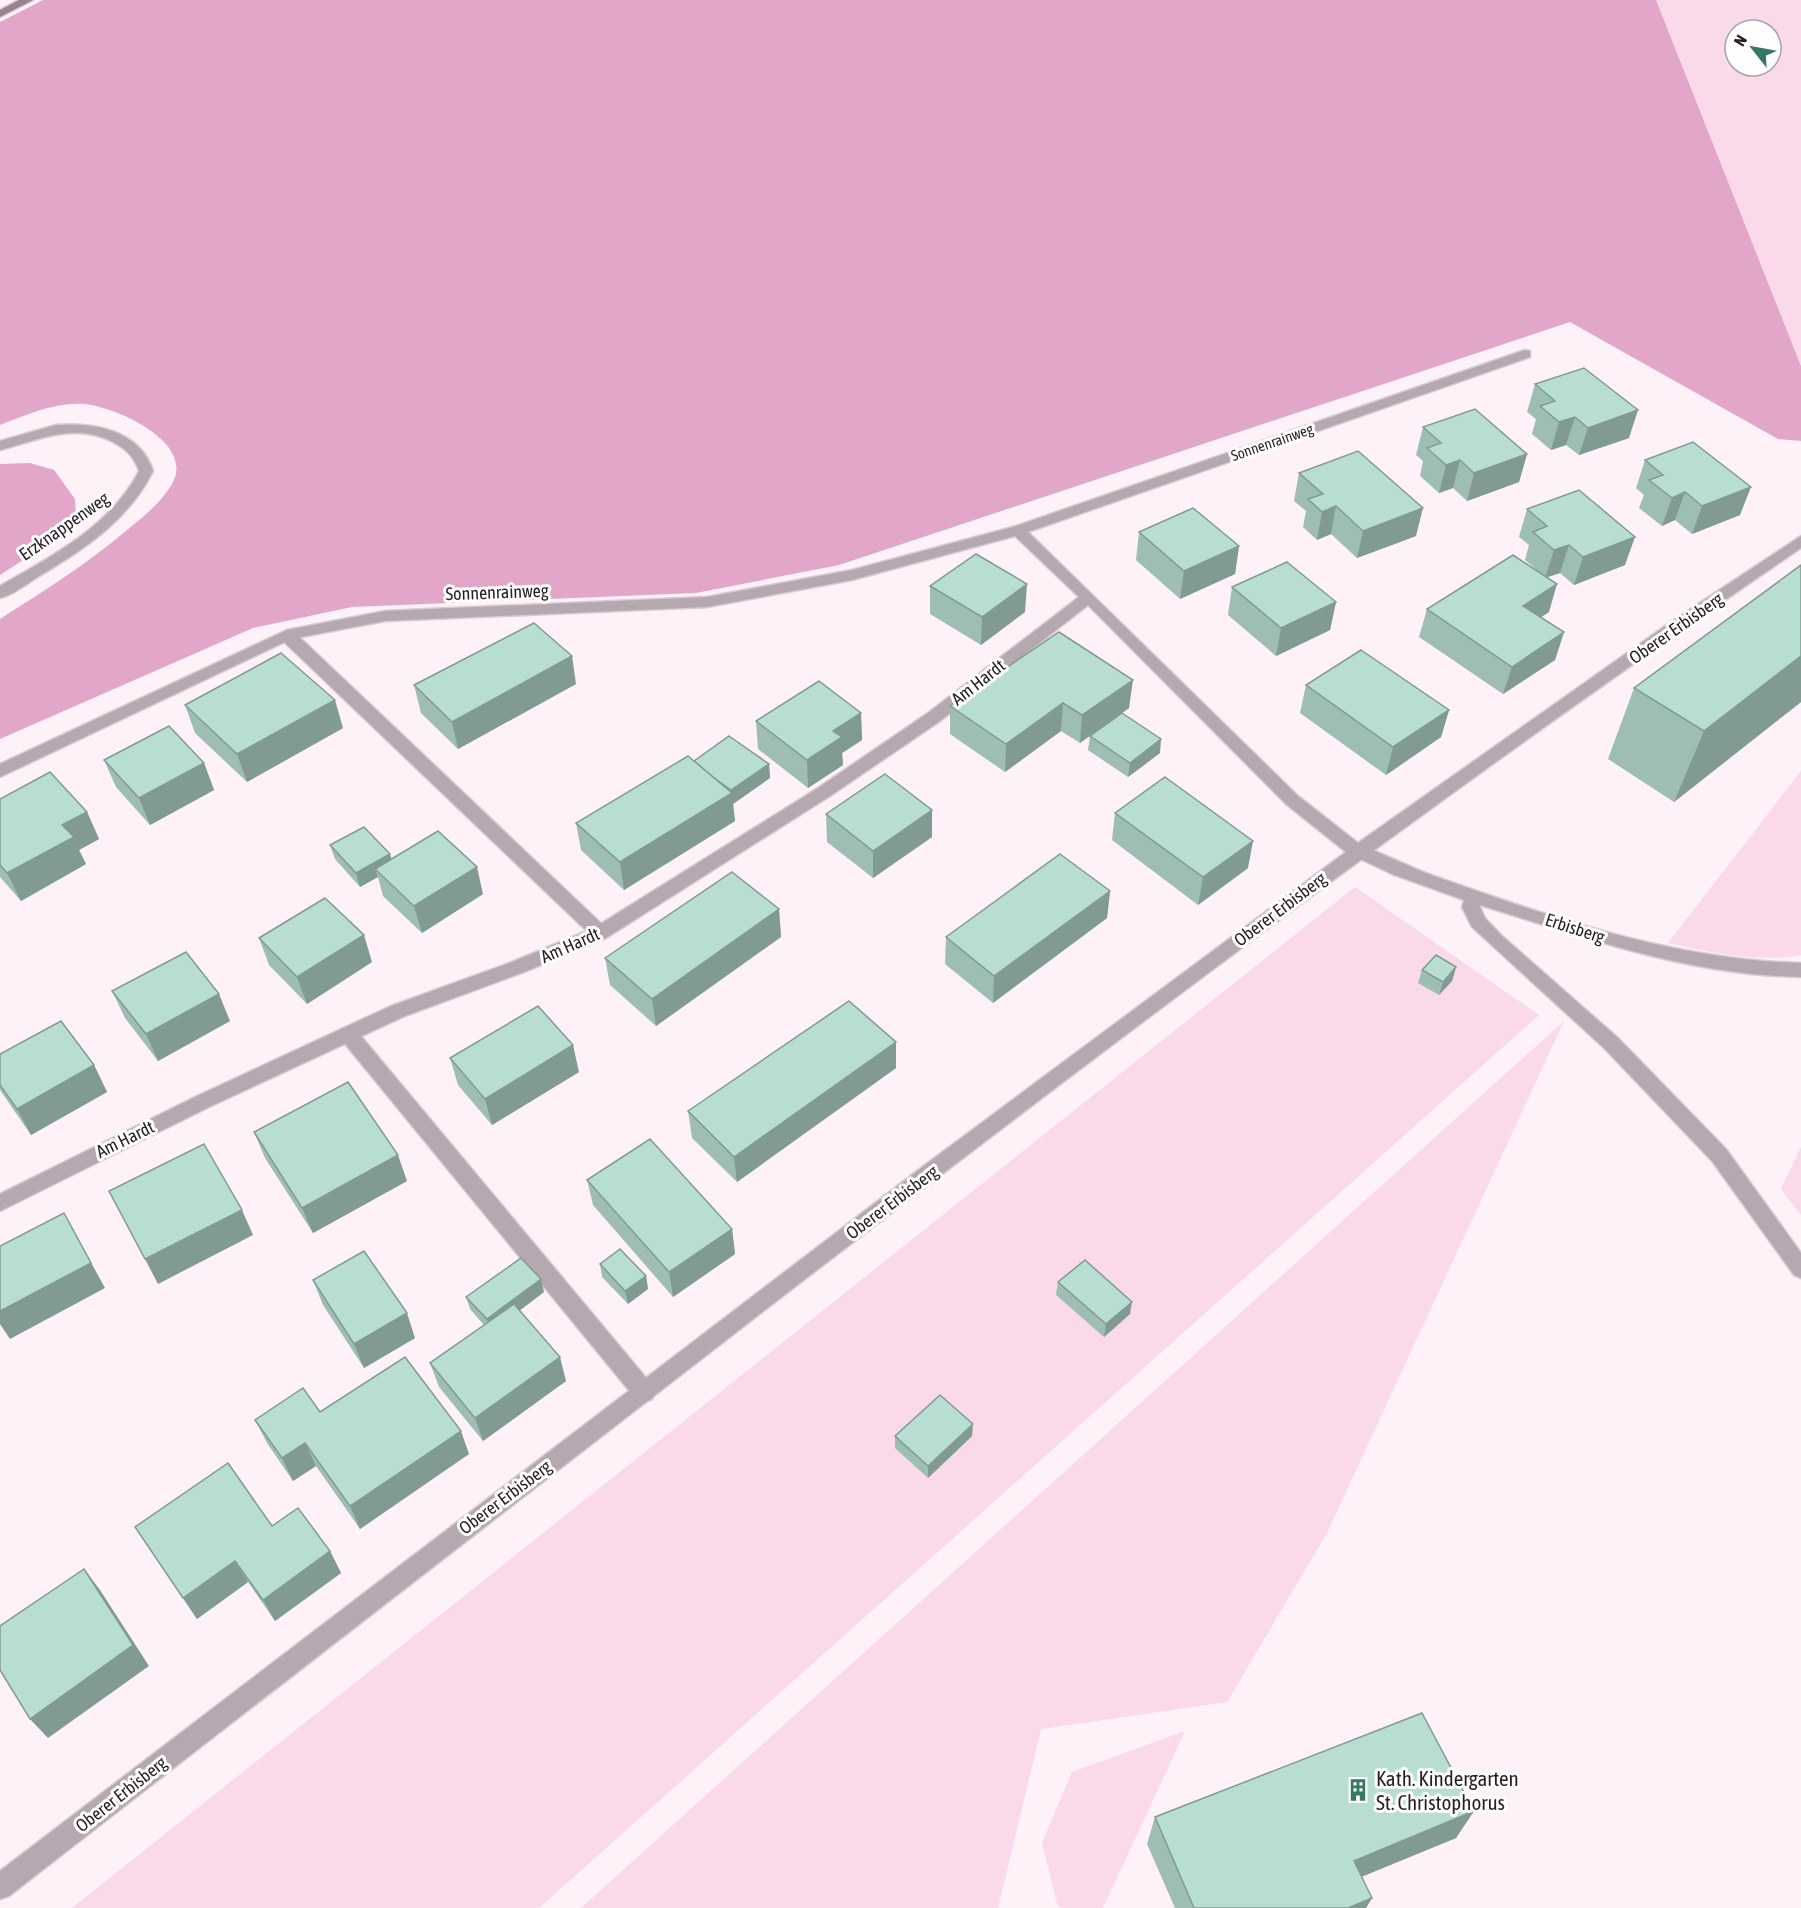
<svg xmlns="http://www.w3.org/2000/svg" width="1801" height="1908" viewBox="0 0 1801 1908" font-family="'Asap Condensed',sans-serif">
<rect width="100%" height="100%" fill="#fff1f8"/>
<!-- green -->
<g fill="#f9d9ea" fill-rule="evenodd">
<path d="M 1656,0 L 1801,0 L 1801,366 ZM 1735,30 L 1771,30 L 1771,66 L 1735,66 Z"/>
<path d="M 1801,771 L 1801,955 C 1756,963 1712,952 1668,943 Z"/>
<polygon points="1355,887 1539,1015 539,1908 72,1908"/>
<polygon points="1564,1021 1327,1533 1227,1702 1041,1729 998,1908 581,1908"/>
<polygon points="1801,1147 1801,1215 1781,1189"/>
<polygon points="1185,1731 1103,1908 1061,1908 1057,1904 1042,1843 1072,1772"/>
</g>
<!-- forest -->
<g fill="#e2a7c8">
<path d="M 43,0 L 1656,0 L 1801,366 L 1801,441 L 1778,439 L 1570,322 L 839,565 L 696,593 L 352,607 L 253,628 L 0,739 L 0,619 C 44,591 87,564 127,530 C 144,516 160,504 172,484 C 196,442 116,407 84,404 C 55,402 26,415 0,425 L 0,22 Z"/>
<polygon points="30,463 54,470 75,499 76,517 63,534 0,575 0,464"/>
</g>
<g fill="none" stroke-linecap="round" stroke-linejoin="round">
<!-- service casing -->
<g stroke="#d8cbd2" stroke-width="3">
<g id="service">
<polygon points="287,630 293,631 606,928 609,933 606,938 594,938 281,639 279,635"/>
<path d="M 1358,845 C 1384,853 1408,867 1434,876 C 1552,918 1675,960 1801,963 L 1801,977 C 1689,975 1586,938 1480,905 L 1480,907 L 1485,918 L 1502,936 L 1618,1038 L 1726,1149 L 1801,1253 L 1801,1278 L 1794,1275 L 1712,1161 L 1604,1048 L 1472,927 L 1462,907 L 1464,900 L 1392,874 L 1352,855 L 1349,851 L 1352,847 Z"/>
<polygon points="348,1027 355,1029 652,1385 655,1392 652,1399 644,1402 636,1399 341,1039 339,1034 341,1029"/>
</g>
</g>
<!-- minor casing -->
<g stroke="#d8cbd2" stroke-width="3">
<g id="minor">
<path d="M 1525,350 L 1530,351 L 1530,357 L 1028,532 L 1298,796 L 1358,843 L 1668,624 L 1801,536 L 1801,548 C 1444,791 1100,1052 757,1316 C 508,1509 258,1702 9,1896 L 0,1899 L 0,1871 L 921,1168 L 1346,852 L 1286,804 L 1088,605 L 940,721 L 830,796 L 606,938 L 524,972 L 405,1016 L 209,1107 L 0,1211 L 0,1194 L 195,1097 L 391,1006 L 512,962 L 594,928 L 818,788 L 928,713 L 1079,597 L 1015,536 L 852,580 L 707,607 L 385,621 L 291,639 L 0,777 L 0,764 L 287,630 L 385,611 L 707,597 L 852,570 L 1013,527 Z"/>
<path d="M 56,425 C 93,422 140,430 153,471 C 128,521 83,550 36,578 C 25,585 13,595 0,598 L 0,586 C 52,556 111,526 139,471 C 134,456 125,448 111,441 C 72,422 37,441 0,450 L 0,441 Z"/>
</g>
</g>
<!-- secondary casing -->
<g stroke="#d8cbd2" stroke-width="3">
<polygon id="secondary" points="19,0 33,0 0,17 0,10"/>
</g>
<!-- service -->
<use href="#service" fill="#b6a8b0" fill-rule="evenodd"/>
<!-- minor -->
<use href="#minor" fill="#b6a8b0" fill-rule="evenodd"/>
<!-- secondary -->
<use href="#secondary" fill="#97838e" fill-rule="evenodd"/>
</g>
<!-- wall -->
<g fill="#9ebeb4">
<polygon points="1535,384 1629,438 1579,455 1566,445 1551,450 1532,434 1536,419 1527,412"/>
<polygon points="1423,427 1527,454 1519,482 1467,501 1453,488 1439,493 1420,476 1423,461 1416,455"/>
<polygon points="1645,460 1740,515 1692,534 1675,520 1662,526 1639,508 1644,495 1636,488"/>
<polygon points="1299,473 1416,536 1357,558 1331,534 1317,540 1303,527 1306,511 1294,501"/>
<polygon points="1527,509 1625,565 1574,585 1560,573 1547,577 1549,612 1541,617 1564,632 1555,660 1503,694 1419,637 1427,609 1538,571 1525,560 1529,545 1519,537"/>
<polygon points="1139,532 1239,546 1235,574 1180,599 1136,560"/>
<polygon points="1801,565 1801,702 1674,802 1608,759 1634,688"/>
<polygon points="930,586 1025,612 981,645 930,614"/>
<polygon points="1232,587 1336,602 1330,630 1276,656 1228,615"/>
<polygon points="1059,632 1129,708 1122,713 1160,753 1128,777 1088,750 1090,736 1109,722 1080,743 1061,731 1005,772 950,734 950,706"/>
<polygon points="576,684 458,749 421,713 414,685"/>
<polygon points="1306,685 1449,710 1441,737 1386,775 1300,713"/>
<polygon points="185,705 343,728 247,782 195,733"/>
<polygon points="861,713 862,740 842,753 843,765 808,788 758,749 756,721"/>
<polygon points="104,760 204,763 214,790 150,825 116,787"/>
<polygon points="694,761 769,764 770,778 733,804 735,821 624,890 581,850 576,823"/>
<polygon points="0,799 87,812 99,839 79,850 86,864 21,901 0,877"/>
<polygon points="1115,813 1248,868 1198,905 1112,840"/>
<polygon points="826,814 932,837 873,878 827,842"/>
<polygon points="330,845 390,854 391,859 483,894 422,933 383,896 378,877 360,887 335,859"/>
<polygon points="1110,891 1107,918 993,1003 945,964 946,937"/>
<polygon points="779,909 781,937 656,1026 610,985 605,958"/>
<polygon points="259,938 372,962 307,1004 269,965"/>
<polygon points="1456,967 1452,981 1439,995 1418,983 1422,970"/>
<polygon points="112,991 230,1021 158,1061 125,1018"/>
<polygon points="0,1054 94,1065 107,1092 31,1135 0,1090"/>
<polygon points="450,1058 579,1072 492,1125 458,1085"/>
<polygon points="896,1068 737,1182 692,1138 688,1111"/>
<polygon points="254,1132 407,1181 313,1233 265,1158"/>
<polygon points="587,1180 732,1229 735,1254 673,1297 593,1205"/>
<polygon points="600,1264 646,1276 648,1289 628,1304 602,1277"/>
<polygon points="313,1280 415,1338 364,1368 323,1305"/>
<polygon points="1058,1282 1130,1314 1104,1337 1056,1295"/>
<polygon points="544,1292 519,1311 566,1381 483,1441 439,1387 430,1363 484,1325 470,1309 466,1297"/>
<polygon points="320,1412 469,1454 360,1529 316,1466 293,1481 267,1443 255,1420"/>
<polygon points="895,1436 972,1436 928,1478 895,1448"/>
<polygon points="272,1526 330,1551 341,1573 275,1621 248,1582 197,1619 135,1527"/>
<polygon points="1474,1811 1456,1838 1361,1877 1372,1898 1366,1908 1175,1908 1147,1844 1155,1817"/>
</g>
<!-- shaded-wall -->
<g fill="#819b92">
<polygon points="1638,410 1629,438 1579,455 1588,428"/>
<polygon points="1575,417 1566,445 1551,450 1559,422"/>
<polygon points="1527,454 1519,482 1467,501 1474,473"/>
<polygon points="1460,460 1453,488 1439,493 1446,465"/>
<polygon points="1751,487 1740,515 1692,534 1702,506"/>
<polygon points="1685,492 1675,520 1662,526 1672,498"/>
<polygon points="1336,506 1331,534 1317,540 1322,512"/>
<polygon points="1423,508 1416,536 1357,558 1363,531"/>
<polygon points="1635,537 1625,565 1574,585 1583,557"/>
<polygon points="1569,545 1560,573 1545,578 1554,550"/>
<polygon points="1239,546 1235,574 1180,599 1184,571"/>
<polygon points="1027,584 1025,612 981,645 982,617"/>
<polygon points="1557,584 1549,612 1515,634 1523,606"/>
<polygon points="1336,602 1330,630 1276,656 1281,628"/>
<polygon points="1564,632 1555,660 1503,694 1512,667"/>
<polygon points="572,656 576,684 458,749 452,722"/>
<polygon points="1801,656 1801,702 1674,802 1704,731"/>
<polygon points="1133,680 1129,708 1080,743 1082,715"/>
<polygon points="335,700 343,728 247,782 237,754"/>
<polygon points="1063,703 1061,731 1005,772 1006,744"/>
<polygon points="1449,710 1441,737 1386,775 1393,747"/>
<polygon points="861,713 862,740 842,753 843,765 808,788 807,760 833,731"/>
<polygon points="1161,739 1160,753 1128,777 1130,763"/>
<polygon points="204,763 214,790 150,825 139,798"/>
<polygon points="769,764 770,778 733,804 735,821 624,890 620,862 731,794 731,790"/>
<polygon points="932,810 932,837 873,878 873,851"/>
<polygon points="87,812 99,839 79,850 86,864 21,901 7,873 62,825"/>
<polygon points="1253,841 1248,868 1198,905 1203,877"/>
<polygon points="390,854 394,868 375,869 378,877 360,887 356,873"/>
<polygon points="477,867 483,894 422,933 414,906"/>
<polygon points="1110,891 1107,918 993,1003 994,976"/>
<polygon points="779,909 781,937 656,1026 652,999"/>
<polygon points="364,935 372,962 307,1004 297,977"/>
<polygon points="1456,967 1452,981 1439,995 1443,982"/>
<polygon points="219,994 230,1021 158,1061 146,1034"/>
<polygon points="896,1042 896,1068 737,1182 734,1157"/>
<polygon points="573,1045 579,1072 492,1125 485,1099"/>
<polygon points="94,1065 107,1092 31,1135 17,1109"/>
<polygon points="398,1155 407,1181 313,1233 302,1208"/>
<polygon points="242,1210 253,1235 158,1284 145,1259"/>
<polygon points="64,1213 105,1288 10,1339 0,1324 0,1311"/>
<polygon points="732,1229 735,1254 673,1297 669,1272"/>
<polygon points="646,1276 648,1289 628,1304 625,1291"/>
<polygon points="541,1279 544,1292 491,1332 487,1319"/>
<polygon points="1132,1302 1130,1314 1104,1337 1106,1324"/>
<polygon points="407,1313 415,1338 364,1368 354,1344"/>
<polygon points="560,1357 566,1381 483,1441 475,1418"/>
<polygon points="973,1424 972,1436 928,1478 928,1466"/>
<polygon points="461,1431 469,1454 360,1529 350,1506"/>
<polygon points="305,1443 316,1466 293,1481 282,1458"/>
<polygon points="330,1551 341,1573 275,1621 263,1600"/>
<polygon points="235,1561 248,1582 197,1619 183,1598"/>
<polygon points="84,1569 100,1590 149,1666 48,1738 30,1719"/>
<polygon points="1474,1811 1456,1838 1339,1886 1354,1861"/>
<polygon points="1372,1898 1366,1908 1348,1908"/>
</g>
<!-- building -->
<g fill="#b8ddd1" stroke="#819b92" stroke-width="1.5">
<polygon points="1584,368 1638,410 1588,428 1575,417 1559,422 1540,406 1555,401 1535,384"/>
<polygon points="1475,409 1527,454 1474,473 1460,460 1446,465 1427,448 1441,443 1423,427"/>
<polygon points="1693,442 1751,487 1702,506 1685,492 1672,498 1649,480 1663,475 1645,460"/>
<polygon points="1358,451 1423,508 1363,531 1336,506 1322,512 1308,499 1323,494 1299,473"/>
<polygon points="1579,490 1635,537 1583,557 1569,545 1554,550 1533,532 1547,526 1527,509"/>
<polygon points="1193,508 1239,546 1184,571 1139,532"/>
<polygon points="976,554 1027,584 982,617 930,586"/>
<polygon points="1513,555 1557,584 1523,606 1564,632 1512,667 1427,609"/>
<polygon points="1287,562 1336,602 1281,628 1232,587"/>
<polygon points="1801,565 1801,656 1704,731 1634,688"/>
<polygon points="534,623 572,656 452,722 414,685"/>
<polygon points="1059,632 1133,680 1082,715 1063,703 1006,744 950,706"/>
<polygon points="1361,650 1449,710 1393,747 1306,685"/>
<polygon points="281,653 335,700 237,754 185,705"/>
<polygon points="819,681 861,713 833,731 842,737 807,760 756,721"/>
<polygon points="1122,713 1161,739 1130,763 1090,736"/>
<polygon points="169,726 204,763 139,798 104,760"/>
<polygon points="729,736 769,764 731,790 714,778 694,761"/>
<polygon points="688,756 732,793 620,862 576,823"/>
<polygon points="50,772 87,812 62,825 74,837 7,873 0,865 0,799"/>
<polygon points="885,774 932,810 873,851 826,814"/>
<polygon points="1165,777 1253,841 1203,877 1115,813"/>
<polygon points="364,827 390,854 356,873 330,845"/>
<polygon points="438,831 477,867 414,906 375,869"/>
<polygon points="1060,854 1110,891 994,976 946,937"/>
<polygon points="732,872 779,909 652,999 605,958"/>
<polygon points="325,898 364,935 297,977 259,938"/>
<polygon points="186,952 219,994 146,1034 112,991"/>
<polygon points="1436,955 1456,967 1443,982 1422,970"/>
<polygon points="849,1001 896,1042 734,1157 688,1111"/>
<polygon points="538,1006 573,1045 485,1099 450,1058"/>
<polygon points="61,1021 94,1065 17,1109 0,1085 0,1054"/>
<polygon points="348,1082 398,1155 302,1208 254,1132"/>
<polygon points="650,1139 732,1229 669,1272 587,1180"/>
<polygon points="204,1144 242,1210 145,1259 109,1191"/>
<polygon points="64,1213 91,1263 0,1311 0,1246"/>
<polygon points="620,1249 646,1276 625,1291 600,1264"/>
<polygon points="364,1251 407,1313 354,1344 313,1280"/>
<polygon points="521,1258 541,1279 487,1319 466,1297"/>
<polygon points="1085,1260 1132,1302 1106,1324 1058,1282"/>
<polygon points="514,1304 560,1357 475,1418 430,1363"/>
<polygon points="405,1357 461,1431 350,1506 305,1443 282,1458 255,1420 303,1388 320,1412"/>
<polygon points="940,1395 973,1424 928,1466 895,1436"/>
<polygon points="228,1463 272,1526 298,1508 330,1551 263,1600 235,1561 183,1598 135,1527"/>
<polygon points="84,1569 133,1645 30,1719 0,1670 0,1626"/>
<polygon points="1422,1713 1474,1811 1354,1861 1372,1898 1348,1908 1194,1908 1155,1817"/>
</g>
<!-- icons -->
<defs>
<g id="building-bare" transform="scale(1.8)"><path d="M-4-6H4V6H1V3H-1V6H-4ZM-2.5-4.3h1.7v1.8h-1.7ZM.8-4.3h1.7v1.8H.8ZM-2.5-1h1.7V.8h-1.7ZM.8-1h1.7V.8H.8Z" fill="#377765" stroke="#fff" stroke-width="2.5" paint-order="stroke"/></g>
</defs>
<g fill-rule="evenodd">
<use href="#building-bare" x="1358" y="1790"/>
</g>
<g text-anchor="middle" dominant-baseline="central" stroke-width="6" stroke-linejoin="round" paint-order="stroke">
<!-- far-street labels -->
<g font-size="15" fill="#291d23" stroke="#fff">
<text transform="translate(1272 442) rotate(-19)">Sonnenrainweg</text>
</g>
<!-- street labels -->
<g font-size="18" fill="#291d23" stroke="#fff">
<text transform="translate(64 526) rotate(-35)">Erzknappenweg</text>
<text transform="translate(497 592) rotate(-2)">Sonnenrainweg</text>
<text transform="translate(1676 628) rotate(-35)">Oberer Erbisberg</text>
<text transform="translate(978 682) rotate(-38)">Am Hardt</text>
<text transform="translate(1280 909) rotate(-37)">Oberer Erbisberg</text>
<text transform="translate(1575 928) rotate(18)">Erbisberg</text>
<text transform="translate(570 945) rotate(-24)">Am Hardt</text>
<text transform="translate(125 1139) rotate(-26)">Am Hardt</text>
<text transform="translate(892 1202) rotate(-37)">Oberer Erbisberg</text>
<text transform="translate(505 1497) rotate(-37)">Oberer Erbisberg</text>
<text transform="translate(121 1794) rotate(-38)">Oberer Erbisberg</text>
</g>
<!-- near-poi labels -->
<g font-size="21" fill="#291d23" stroke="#fff" text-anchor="start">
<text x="1376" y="1778">Kath. Kindergarten<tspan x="1376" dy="24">St. Christophorus</tspan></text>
</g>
</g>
<!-- north arrow -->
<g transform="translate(1753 48) rotate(301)"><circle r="28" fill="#ffffff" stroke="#a9a5a7" stroke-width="1.5"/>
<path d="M0-4.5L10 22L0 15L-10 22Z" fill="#377765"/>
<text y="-9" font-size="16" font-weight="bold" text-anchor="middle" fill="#291d23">N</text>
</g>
</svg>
